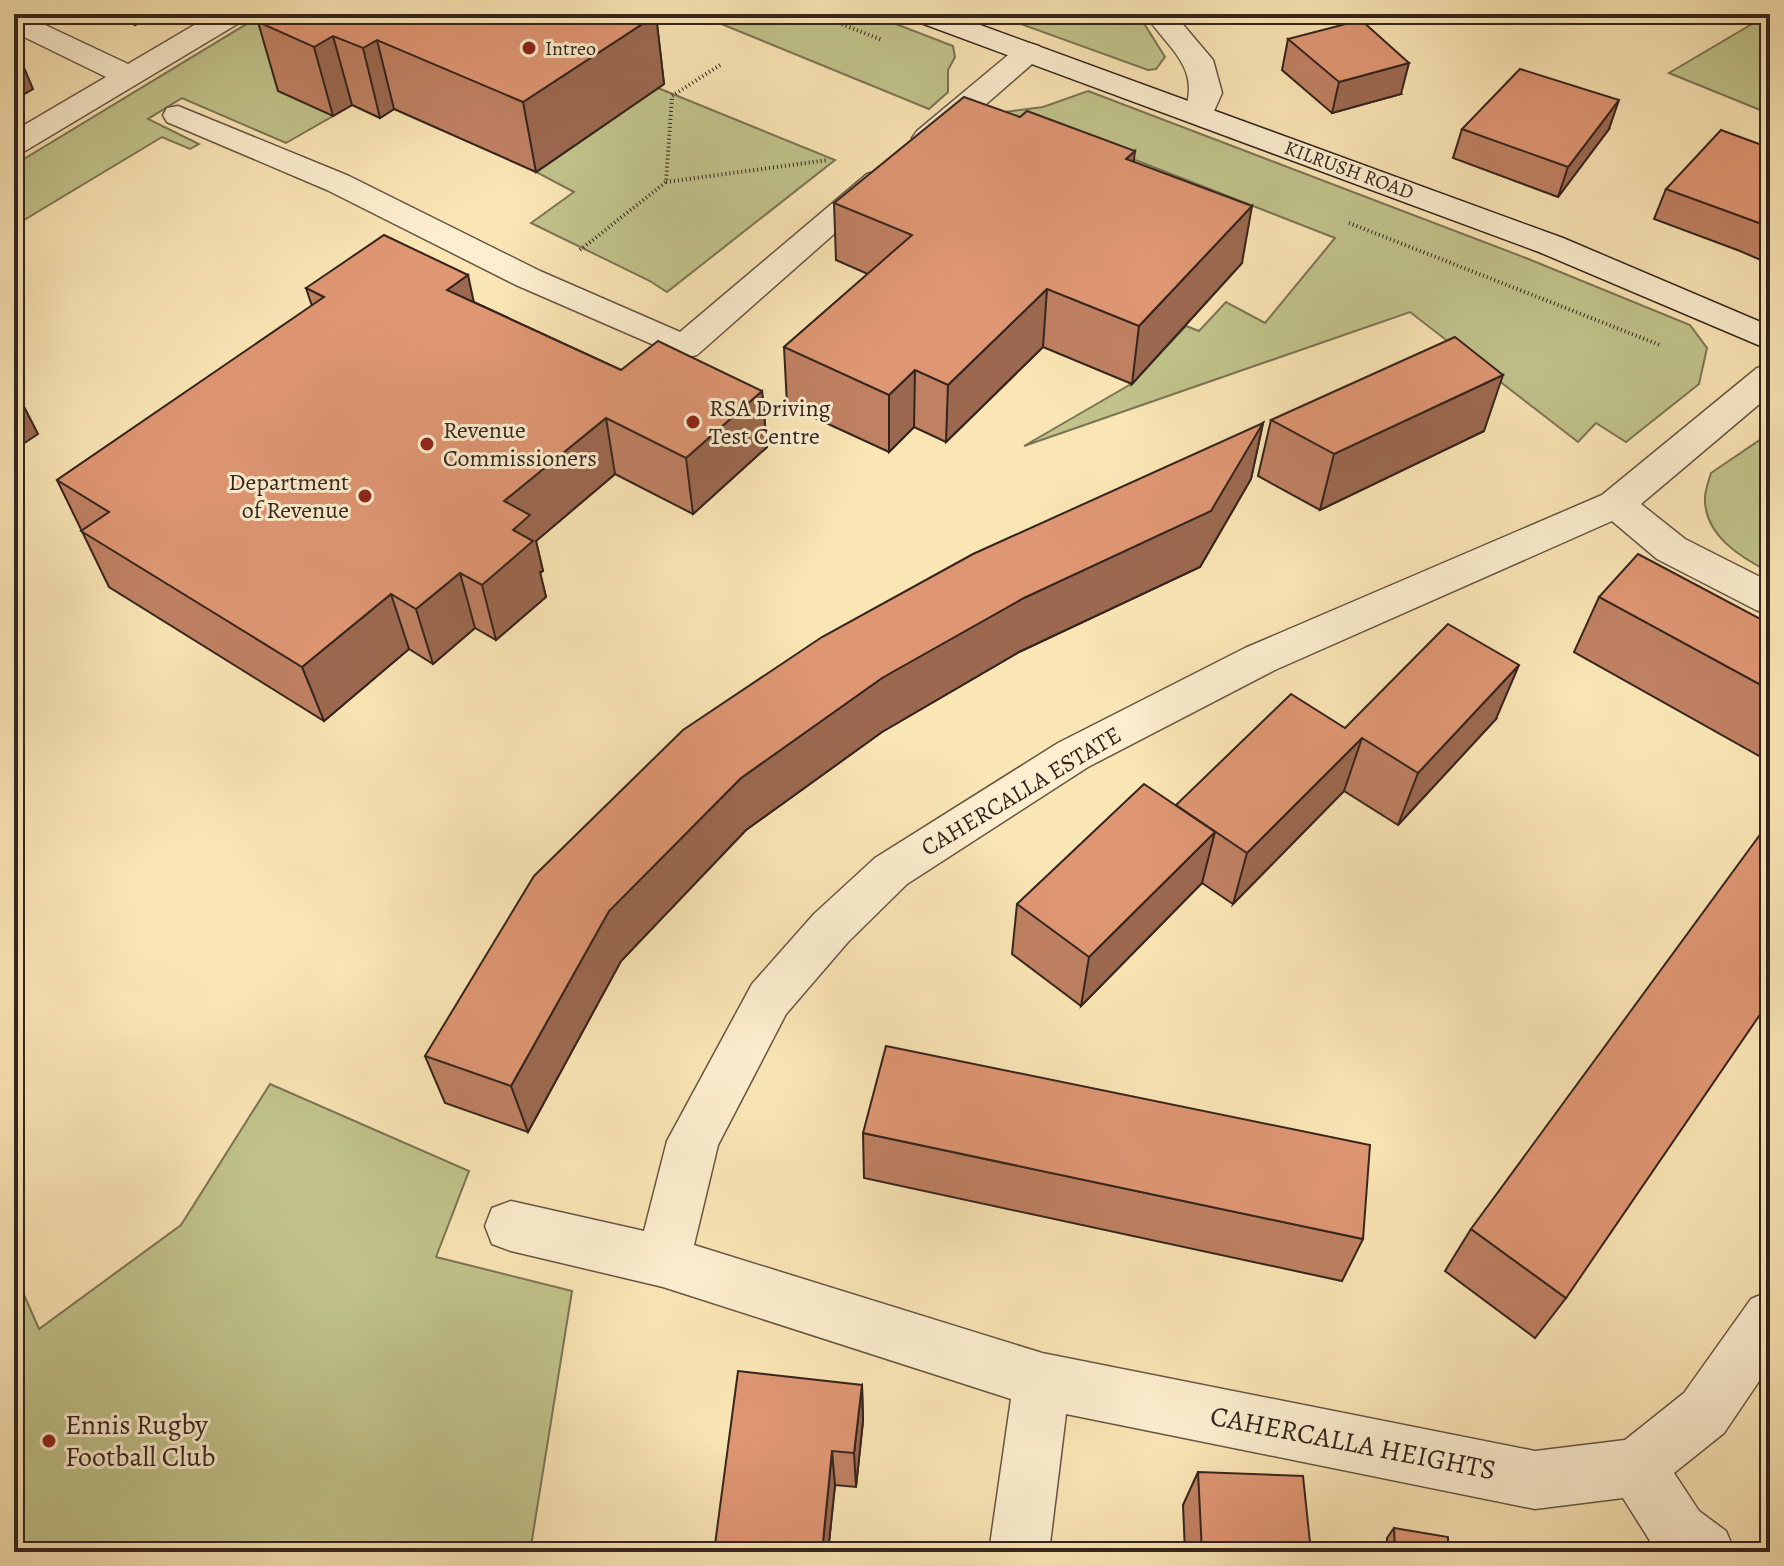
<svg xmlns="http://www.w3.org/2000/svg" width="1784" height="1566" viewBox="0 0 1784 1566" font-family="Alegreya,serif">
<rect width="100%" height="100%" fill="#fae5b5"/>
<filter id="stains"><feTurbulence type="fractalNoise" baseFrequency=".0025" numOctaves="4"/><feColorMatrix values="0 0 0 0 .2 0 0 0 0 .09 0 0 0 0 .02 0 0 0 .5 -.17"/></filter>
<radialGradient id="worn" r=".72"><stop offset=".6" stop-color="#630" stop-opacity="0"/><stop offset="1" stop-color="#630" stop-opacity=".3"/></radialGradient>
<!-- green -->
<g fill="#c1c38b" stroke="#7b7454" stroke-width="2">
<polygon points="263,14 380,14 333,116 286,143 182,98 148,119 199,144 190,149 162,137 14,226 14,165"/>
<polygon points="697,14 870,14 953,46 955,57 948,70 948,92 929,109"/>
<polygon points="993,14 1138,14 1165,57 1156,69 1148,70"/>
<polygon points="1769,14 1770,114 1669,73"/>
<polygon points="658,88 835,160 667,292 650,281 531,223 574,192 536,172"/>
<polygon points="1088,91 1526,258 1690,325 1707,348 1699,384 1626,442 1596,423 1578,442 1410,312 1024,446 1131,384 1186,326 1199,331 1226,302 1265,323 1335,238 1028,118 1005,132 1005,112 1043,107"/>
<path d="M 1770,433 L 1770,572 C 1741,558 1704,535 1705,498 C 1705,490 1709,480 1711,473 Z"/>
<polygon points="270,1084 469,1171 436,1257 572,1291 530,1552 14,1552 14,1272 39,1329 181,1225"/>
</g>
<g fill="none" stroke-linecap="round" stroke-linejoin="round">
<!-- street casing -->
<g stroke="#665444" stroke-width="3">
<g id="street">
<polygon points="14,14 24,15 128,64 213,14 248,14 244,20 25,151 14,153 14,131 106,77 14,32"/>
<path d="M 1145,14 L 1174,14 L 1213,60 L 1222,93 L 1210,120 L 1199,122 L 1188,120 L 1184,113 C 1202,67 1168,49 1145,14 Z"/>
<polygon points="1029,43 1039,46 1044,52 1039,58 939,145 928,147 917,145 912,138 917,131 1019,46"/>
<polygon points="178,106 349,176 540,271 680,332 867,174 878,171 889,174 894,181 697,355 684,358 516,285 327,190 167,122 163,115 167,108"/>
<polygon points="1770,364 1770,395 1641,504 1685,539 1770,582 1770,615 1756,610 1657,559 1612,521 1275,670 1088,767 907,884 848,942 786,1014 718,1145 694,1245 1042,1353 1535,1451 1625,1440 1684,1393 1751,1299 1770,1291 1770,1365 1724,1433 1674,1473 1699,1511 1726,1531 1735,1552 1657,1552 1623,1498 1535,1509 1066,1414 1049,1552 989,1552 1011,1399 663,1287 511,1251 492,1244 485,1226 492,1208 511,1201 644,1231 667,1141 752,984 814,914 875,858 1058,743 1245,648 1602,495 1757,368"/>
</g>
</g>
<!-- secondary casing -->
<g stroke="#35241e" stroke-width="3">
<polygon id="secondary" points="909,14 950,14 1563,238 1770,326 1770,350 1539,252 913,20"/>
</g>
<!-- path -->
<g stroke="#35241e" stroke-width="4" stroke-dasharray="1 3" stroke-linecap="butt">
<polyline points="816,14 882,40"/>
<polyline points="666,182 828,160"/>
<polyline points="1349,223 1660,345"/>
<polyline points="580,250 666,182 672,96 720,65"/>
</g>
<!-- street -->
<use href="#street" fill="#fceecf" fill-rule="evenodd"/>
<!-- secondary -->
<use href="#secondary" fill="#fceecf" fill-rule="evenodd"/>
</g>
<!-- wall -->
<g fill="#c08163" stroke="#35241e" stroke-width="2">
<polygon points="111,14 155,14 135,25"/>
<polygon points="656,15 664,84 536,172 394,109 380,118 352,105 333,116 278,91 258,22"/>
<polygon points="1288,39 1401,94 1332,113 1282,70"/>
<polygon points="1462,129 1609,129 1558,197 1453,158"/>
<polygon points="1770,148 1770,264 1740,251 1654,219 1666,189"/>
<polygon points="1134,162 1242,263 1132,384 1043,347 946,442 914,427 889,452 787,405 784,347 868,274 836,260 834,203"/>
<polygon points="306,288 474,302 621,370 762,391 767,447 693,514 615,474 536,541 543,571 540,573 546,597 496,640 475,628 433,664 409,649 324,721 109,587 57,480 312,306"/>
<polygon points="1271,420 1484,431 1320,510 1258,476"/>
<polygon points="1263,423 1251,479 1200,567 1019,652 882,732 746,830 621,961 528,1132 445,1103 425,1056"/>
<polygon points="1599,597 1770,624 1770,762 1574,652"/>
<polygon points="1496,719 1398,825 1344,791 1233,904 1202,883 1081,1006 1012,954 1017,904 1176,805 1345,728"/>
<polygon points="863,1133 1363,1239 1342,1281 864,1178"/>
<polygon points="1471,1229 1566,1298 1535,1338 1445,1271"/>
<polygon points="862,1385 863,1421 856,1487 835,1485 828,1552 714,1552"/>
<polygon points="1198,1472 1311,1552 1185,1552 1183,1505"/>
<polygon points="1394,1528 1448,1552 1387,1552 1387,1538"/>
</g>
<!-- shaded-wall -->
<g fill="#9c6950" stroke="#35241e" stroke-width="2">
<polygon points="131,14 155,14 135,25"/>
<polygon points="656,15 664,84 536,172 523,102"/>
<polygon points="333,36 352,105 333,116 314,47"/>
<polygon points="377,40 394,109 380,118 363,48"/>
<polygon points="20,58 33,89 14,100 14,61"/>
<polygon points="1409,63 1401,94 1332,113 1339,82"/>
<polygon points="1619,100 1609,129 1558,197 1568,167"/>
<polygon points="1135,151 1128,208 1126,159"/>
<polygon points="1252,206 1242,263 1132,384 1139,326"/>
<polygon points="468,275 480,331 447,290"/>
<polygon points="1047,289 1043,347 946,442 948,385"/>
<polygon points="915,370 914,427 889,452 889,395"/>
<polygon points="1503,375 1484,431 1320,510 1334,454"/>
<polygon points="15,389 38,434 14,450 14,390"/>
<polygon points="762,391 767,447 693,514 686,458"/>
<polygon points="606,418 615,474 536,541 543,571 540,572 546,597 496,640 482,585 504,501"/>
<polygon points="1263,423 1251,479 1200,567 1019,652 882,732 746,830 621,961 528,1132 511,1086 609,911 741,778 882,678"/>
<polygon points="460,573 475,628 433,664 416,609"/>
<polygon points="391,594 409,649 324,721 302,667"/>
<polygon points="1519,665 1496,719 1398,825 1418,773"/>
<polygon points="1362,738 1344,791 1233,904 1247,853"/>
<polygon points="1215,832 1202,883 1081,1006 1089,957"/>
<polygon points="862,1385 863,1421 856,1487 854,1453"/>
<polygon points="832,1451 835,1485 828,1552 822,1552"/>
</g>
<!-- building -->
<g fill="#df9673" stroke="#35241e" stroke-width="2">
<polygon points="272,14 653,14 656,15 523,102 377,40 363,48 333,36 314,47 258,22"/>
<polygon points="1361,20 1409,63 1339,82 1288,39"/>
<polygon points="1520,69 1619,100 1568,167 1462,129"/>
<polygon points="964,97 1020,117 1027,111 1135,151 1126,159 1252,206 1139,326 1047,289 948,385 915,370 889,395 784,347 912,235 834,203"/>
<polygon points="1721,130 1770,148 1770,227 1666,189"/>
<polygon points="384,235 468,275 447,290 621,370 658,341 762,391 686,458 606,418 504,501 530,515 513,530 533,541 482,585 460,573 416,609 391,594 302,667 81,531 109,512 57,480 324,297 306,288"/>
<polygon points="1455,337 1503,375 1334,454 1271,420"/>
<polygon points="1263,423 1211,511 1024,598 882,678 741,778 609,911 511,1086 425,1056 534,876 683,730 822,637 973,554"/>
<polygon points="1638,554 1770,624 1770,690 1599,597"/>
<polygon points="1448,624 1519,665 1418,773 1362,738 1247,853 1176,805 1291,694 1345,728"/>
<polygon points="1144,784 1215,832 1089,957 1017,904"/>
<polygon points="1770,821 1770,1000 1566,1298 1471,1229"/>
<polygon points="886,1046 1370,1145 1363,1239 863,1133"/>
<polygon points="738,1371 862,1385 854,1453 832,1451 822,1552 714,1552"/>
<polygon points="1198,1472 1303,1476 1311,1552 1202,1552"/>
<polygon points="1394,1528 1448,1537 1448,1552 1395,1552"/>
</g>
<!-- markers -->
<g fill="#8f2418" stroke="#fceecf" stroke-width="3">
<circle cx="529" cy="48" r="8"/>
<circle cx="693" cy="422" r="8"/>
<circle cx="427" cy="444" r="8"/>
<circle cx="365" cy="496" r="8"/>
<circle cx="49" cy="1441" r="8"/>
</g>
<g text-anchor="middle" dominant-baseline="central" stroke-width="6" stroke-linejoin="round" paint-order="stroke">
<!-- far-poi labels -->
<g font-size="20" fill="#35241e" stroke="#fceecf" text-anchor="start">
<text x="545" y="48">Intreo</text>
</g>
<!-- far-street labels -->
<g font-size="20" fill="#35241e" stroke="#fceecf">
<text transform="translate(1349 170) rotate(20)">KILRUSH ROAD</text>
</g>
<!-- poi labels -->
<g font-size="24" fill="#35241e" stroke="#fceecf" text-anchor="start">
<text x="709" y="408">RSA Driving<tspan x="709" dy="28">Test Centre</tspan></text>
<text x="443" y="430">Revenue<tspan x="443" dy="28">Commissioners</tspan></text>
<text x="349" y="482" text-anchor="end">Department<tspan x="349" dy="28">of Revenue</tspan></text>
</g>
<!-- street labels -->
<g font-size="24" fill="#35241e" stroke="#fceecf">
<text transform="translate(1021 791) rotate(-31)">CAHERCALLA ESTATE</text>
</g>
<!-- near-poi labels -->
<g font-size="28" fill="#35241e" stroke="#fceecf" text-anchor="start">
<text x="65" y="1425">Ennis Rugby<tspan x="65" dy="32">Football Club</tspan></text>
</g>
<!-- near-street labels -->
<g font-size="28" fill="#35241e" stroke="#fceecf">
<text transform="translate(1353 1443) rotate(11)">CAHERCALLA HEIGHTS</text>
</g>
</g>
<!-- margin -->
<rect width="1784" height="1566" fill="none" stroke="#fae5b5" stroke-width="48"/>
<rect x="16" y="16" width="1752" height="1534" fill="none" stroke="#35241e" stroke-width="4"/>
<rect x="24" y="24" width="1736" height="1518" fill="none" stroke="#35241e" stroke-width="2"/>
<rect width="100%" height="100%" filter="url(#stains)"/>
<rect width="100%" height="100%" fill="url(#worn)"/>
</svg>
